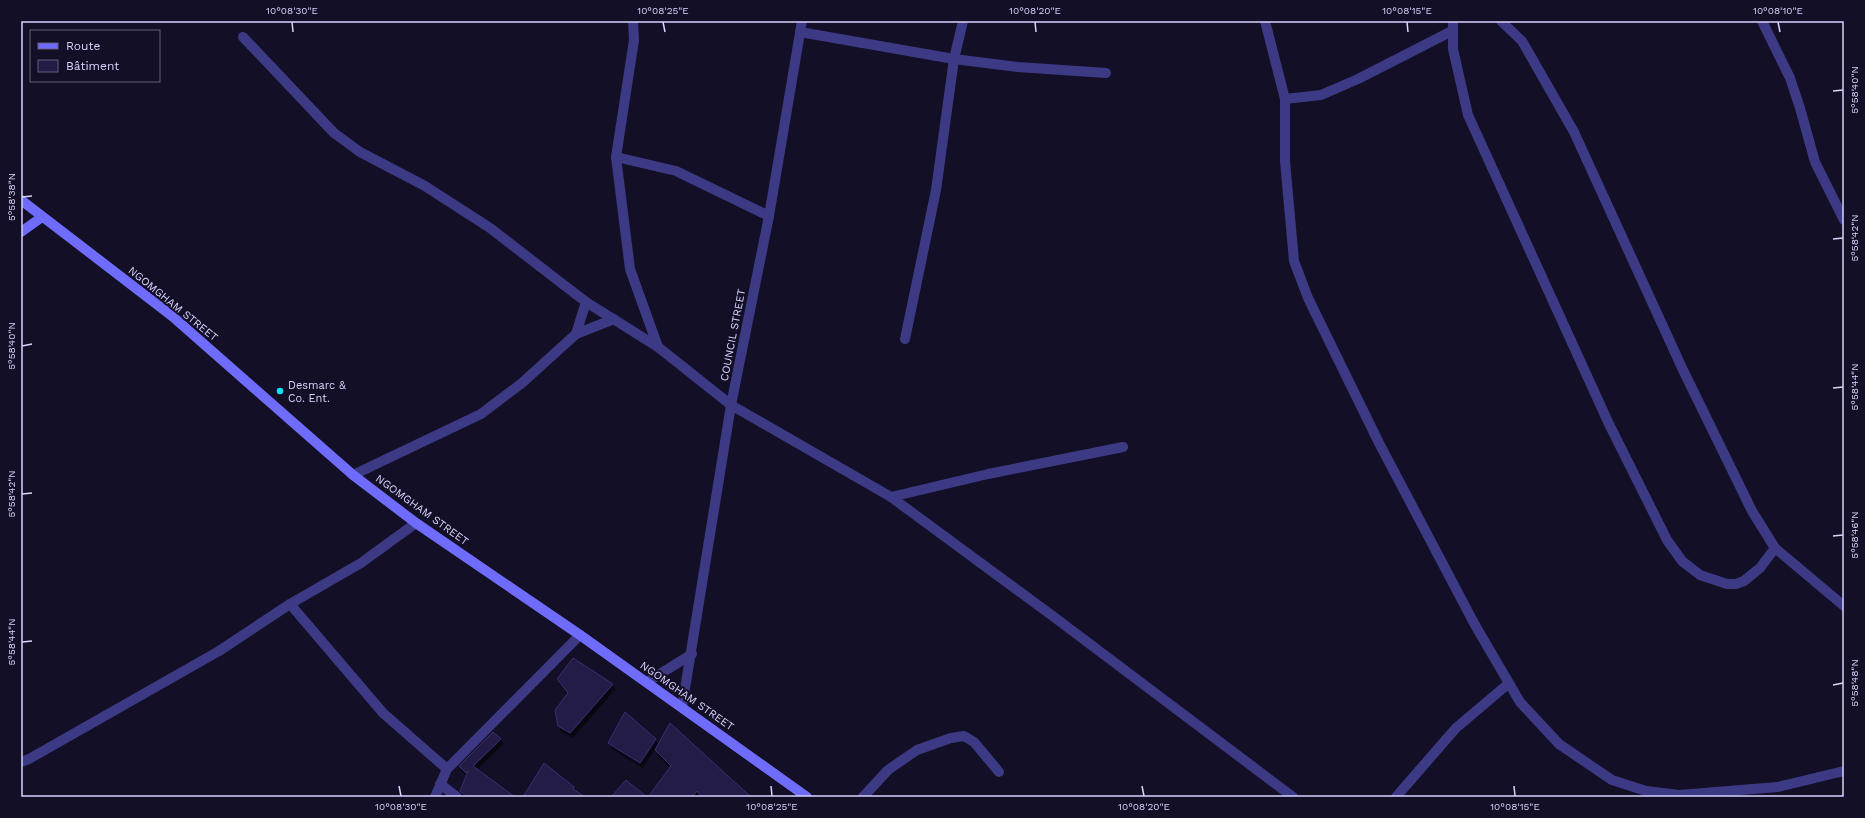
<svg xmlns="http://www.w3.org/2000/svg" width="1865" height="818" viewBox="0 0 1865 818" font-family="'Work Sans',sans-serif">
<defs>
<filter id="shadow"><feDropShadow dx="2.5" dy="4.5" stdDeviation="0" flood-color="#0009"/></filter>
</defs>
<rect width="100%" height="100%" fill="#130f26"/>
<!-- building -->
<g fill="#241b47" stroke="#3b2d73" filter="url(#shadow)">
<polygon points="573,658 613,684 570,733 558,726 555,710 568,693 557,679"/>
<polygon points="625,712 656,739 640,763 608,743"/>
<polygon points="670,723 751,797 702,797 697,791 692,797 648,797 671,766 655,750"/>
<polygon points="493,732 501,739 473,766 515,797 467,797 460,791 468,771 466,773 459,766"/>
<polygon points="544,763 574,787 573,789 585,797 523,797"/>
<polygon points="626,780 647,797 611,797"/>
</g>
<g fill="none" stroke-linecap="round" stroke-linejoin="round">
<!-- minor -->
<g stroke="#3d3a85" stroke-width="10">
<polyline points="633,21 634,40 616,157 630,269 658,347"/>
<polyline points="1265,21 1285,99 1285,161 1294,261 1308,298 1379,443 1475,625 1520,702 1559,744 1612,780 1646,791 1679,795 1778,787 1844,771"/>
<polyline points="1453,21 1453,49 1468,115 1609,424 1667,540 1682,561 1700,575 1727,584 1736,584 1744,581 1760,568 1775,548"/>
<polyline points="1501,21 1522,41 1574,132 1683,370 1752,511 1775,548 1844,606"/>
<polyline points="1762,21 1790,78 1800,108 1815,162 1844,220"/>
<polyline points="800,32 954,59 1018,67 1106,73"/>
<polyline points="243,37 334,133 360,152 425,186 490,228 586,302 658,347 731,405 891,497 1054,617 1293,797"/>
<polyline points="1285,99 1321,95 1358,79 1452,31"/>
<polyline points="616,157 676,171 769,216"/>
<polyline points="576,334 586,302"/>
<polyline points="905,339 936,190 954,59 963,21"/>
<polyline points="353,475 481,414 522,383 576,334 614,319"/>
<polyline points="891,497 988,474 1123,447"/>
<polyline points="416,523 361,563 290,604 383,713 447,769"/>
<polyline points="21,762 29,759 219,651 290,604"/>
<polyline points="440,784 457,797"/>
<polyline points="435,797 447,769 580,635"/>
<polyline points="863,797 888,770 917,750 951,738 964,736 974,742 999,772"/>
<polyline points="1396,797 1456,728 1508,684"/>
</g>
<!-- tertiary -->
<g stroke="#3d3a85" stroke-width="10">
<polyline points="647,682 692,654"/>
<polyline points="682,707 731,405 769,216 802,21"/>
</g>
<!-- secondary -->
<g stroke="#6f6bff" stroke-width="10">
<polyline points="21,200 172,316 353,475 416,523 580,635 807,797"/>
<polyline points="21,232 42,217"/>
</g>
</g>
<!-- ticks -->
<path fill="none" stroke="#d9d4ff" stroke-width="1.5" d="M 292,22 L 293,32M 663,22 L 665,32M 1035,22 L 1036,32M 1407,22 L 1408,32M 1778,22 L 1780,32M 1833,91 L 1843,90M 22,197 L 32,196M 1833,239 L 1843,238M 22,346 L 32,344M 1833,388 L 1843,387M 22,494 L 32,493M 1833,536 L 1843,535M 22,642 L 32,641M 1833,685 L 1843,683M 399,786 L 401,796M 771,786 L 772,796M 1142,786 L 1144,796M 1514,786 L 1515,796"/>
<!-- markers -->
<circle fill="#00e5ff" stroke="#130f26" stroke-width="1.5" cx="280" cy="391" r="4"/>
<g text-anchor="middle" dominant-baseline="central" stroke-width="4" stroke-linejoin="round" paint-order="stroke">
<!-- street labels -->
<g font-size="11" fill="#d9d4ff" stroke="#130f26">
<text transform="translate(173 304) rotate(39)">NGOMGHAM STREET</text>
<text transform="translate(733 335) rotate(-79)">COUNCIL STREET</text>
<text transform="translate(422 510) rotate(36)">NGOMGHAM STREET</text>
<text transform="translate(687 696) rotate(35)">NGOMGHAM STREET</text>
</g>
<!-- poi labels -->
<g font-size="11" fill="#d9d4ff" stroke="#130f26" text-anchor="start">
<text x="288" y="385">Desmarc &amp;<tspan x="288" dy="13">Co. Ent.</tspan></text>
</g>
</g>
<!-- border -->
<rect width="1865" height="818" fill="none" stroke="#130f26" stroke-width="44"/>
<!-- legend -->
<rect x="30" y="30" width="130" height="52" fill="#130f26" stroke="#625e7d"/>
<rect x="38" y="43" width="20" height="6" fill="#6f6bff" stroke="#625e7d"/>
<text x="66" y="50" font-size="12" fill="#d9d4ff">Route</text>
<rect x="38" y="60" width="20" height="12" fill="#241b47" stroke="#625e7d"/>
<text x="66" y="70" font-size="12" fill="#d9d4ff">Bâtiment</text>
<rect x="22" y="22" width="1821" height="774" fill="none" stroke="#d9d4ff" stroke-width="1.5"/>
<g font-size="10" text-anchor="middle" fill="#d9d4ff">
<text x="292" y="14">10°08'30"E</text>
<text x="663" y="14">10°08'25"E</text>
<text x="1035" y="14">10°08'20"E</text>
<text x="1407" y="14">10°08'15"E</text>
<text x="1778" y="14">10°08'10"E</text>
<text transform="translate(1854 90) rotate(-90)" y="4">5°58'40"N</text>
<text transform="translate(11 197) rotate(-90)" y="4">5°58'38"N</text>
<text transform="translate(1854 238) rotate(-90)" y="4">5°58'42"N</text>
<text transform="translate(11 346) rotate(-90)" y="4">5°58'40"N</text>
<text transform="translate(1854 387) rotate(-90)" y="4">5°58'44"N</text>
<text transform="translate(11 494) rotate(-90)" y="4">5°58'42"N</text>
<text transform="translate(1854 535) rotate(-90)" y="4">5°58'46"N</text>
<text transform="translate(11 642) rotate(-90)" y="4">5°58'44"N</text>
<text transform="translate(1854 683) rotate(-90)" y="4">5°58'48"N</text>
<text x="401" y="810">10°08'30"E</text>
<text x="772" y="810">10°08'25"E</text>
<text x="1144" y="810">10°08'20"E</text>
<text x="1515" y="810">10°08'15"E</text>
</g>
</svg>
